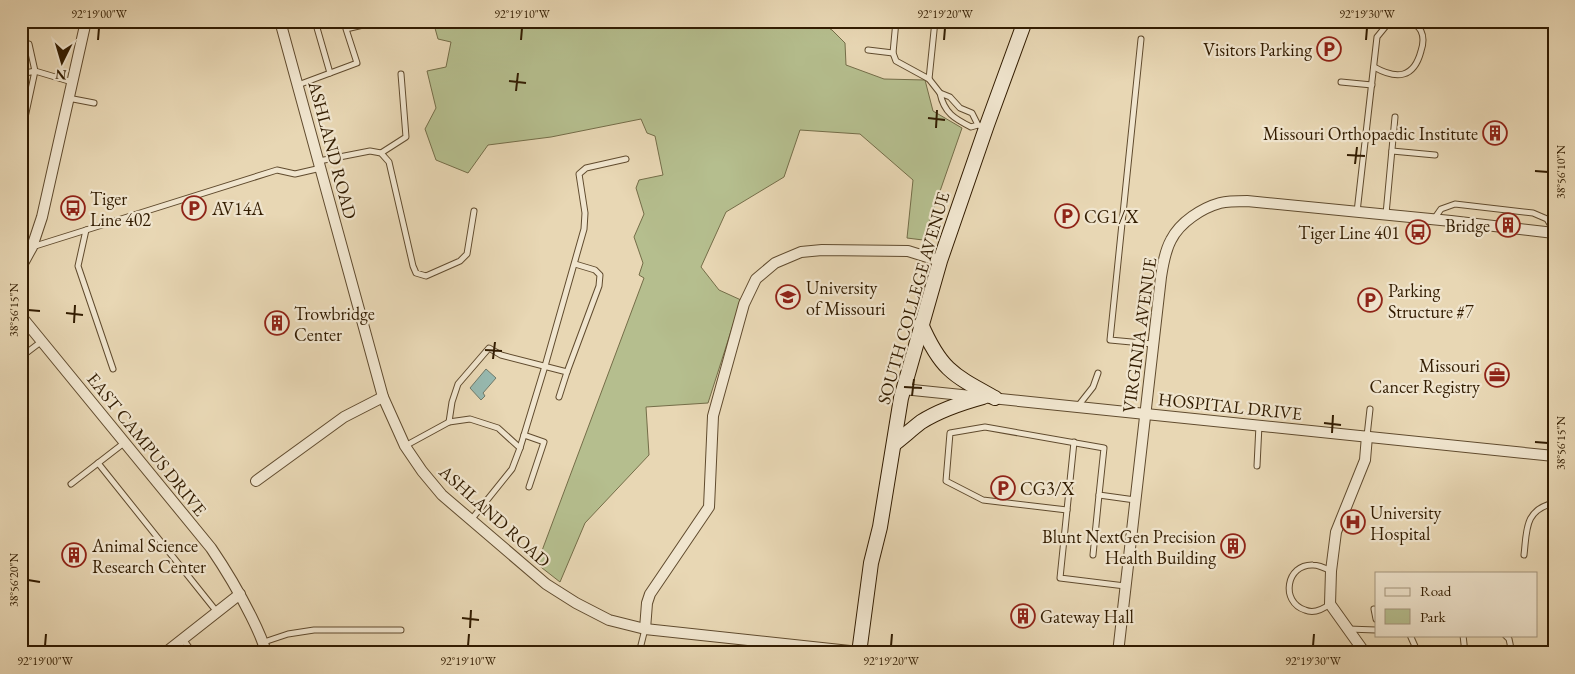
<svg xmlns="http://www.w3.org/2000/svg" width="1575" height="674" viewBox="0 0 1575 674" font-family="'EB Garamond',serif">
<rect width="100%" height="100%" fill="#e8d7b4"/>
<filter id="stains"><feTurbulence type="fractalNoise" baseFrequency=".004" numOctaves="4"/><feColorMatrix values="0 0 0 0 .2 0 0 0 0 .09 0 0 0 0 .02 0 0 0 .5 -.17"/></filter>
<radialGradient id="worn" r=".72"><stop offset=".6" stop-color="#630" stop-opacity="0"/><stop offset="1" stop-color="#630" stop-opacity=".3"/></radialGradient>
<!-- green -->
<polygon fill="#b5be8e" stroke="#746d48" points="433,21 817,21 832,30 845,43 846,65 884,79 925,80 933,111 962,128 923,240 907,238 913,180 860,134 800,130 784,177 726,212 701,267 719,290 741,300 708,403 646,407 649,455 585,523 560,582 537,564 644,278 639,275 643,263 634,237 644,214 636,188 639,180 663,175 655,136 647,133 641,119 551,137 488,145 468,173 436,160 425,129 436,108 427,71 446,67 451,42 438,39"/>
<!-- water -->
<polygon fill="#97b9b0" stroke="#6f7a6a" points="486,369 496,378 483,393 485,396 481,400 470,388"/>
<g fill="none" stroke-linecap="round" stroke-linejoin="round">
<!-- service casing -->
<g stroke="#604b2e" stroke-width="7">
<g id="service">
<polyline points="315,21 330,73"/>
<polyline points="896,21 893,53 896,61 929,79 935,21"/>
<polyline points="1141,39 1110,340 1153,344"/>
<polyline points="21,43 29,44 35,71 72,82"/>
<polyline points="868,50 893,53"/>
<path d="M 1374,67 C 1397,80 1414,78 1421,51 C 1423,45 1424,37 1421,31 C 1418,25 1412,22 1406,21"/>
<polyline points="21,74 35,71 21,136"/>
<polyline points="929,79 940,93"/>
<polyline points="1341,82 1372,85"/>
<polyline points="298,85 357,63 346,29 380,21"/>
<polyline points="68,98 94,103"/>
<path d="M 978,125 L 971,127 C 955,119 944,113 940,93 L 950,97 L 960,108 L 972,113 L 978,125 L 985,128"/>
<polyline points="1392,151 1435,155"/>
<polyline points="381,153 406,137 401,74"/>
<polyline points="319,161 370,151 381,153 389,162 413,266 416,273 426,276 460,261 467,254 474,211"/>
<polyline points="1357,212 1377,37 1386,26 1397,21"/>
<polyline points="1386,214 1395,117"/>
<polyline points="1434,219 1441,209 1455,204 1533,213 1547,219 1554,231"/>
<polyline points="86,230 78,266 113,369"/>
<polyline points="32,247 277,170 295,174 321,168"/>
<polyline points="21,357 42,341"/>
<polyline points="567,372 599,286 600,275 595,270 575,264"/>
<polyline points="1078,406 1093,387 1098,373"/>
<polyline points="449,422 452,402 458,384 489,348 501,355 567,372 559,397"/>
<polyline points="524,435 544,442 529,487"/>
<polyline points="1367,436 1370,409"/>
<polyline points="1074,442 1060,578 1125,586"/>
<polyline points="405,446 449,422 470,419 498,428 520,448"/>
<polyline points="98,463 217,612"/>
<polyline points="1257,466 1259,425"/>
<polyline points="71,484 124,443"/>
<polyline points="1067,510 983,500 946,481 950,433 985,427 1104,448 1099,495 1135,500"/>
<polyline points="471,520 512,469 520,448 545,366 584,229 585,213 579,174 586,168 626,159"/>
<polyline points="1093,555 1099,495"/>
<path d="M 1524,555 C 1527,530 1524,510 1554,503"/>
<path d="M 1330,604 C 1322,610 1314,614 1305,610 C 1280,602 1286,564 1313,565 C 1319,565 1325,568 1331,571"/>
<polyline points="1374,609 1376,619"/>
<polyline points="1348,629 1376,630"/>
<polyline points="1410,635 1418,653"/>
<polyline points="1463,635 1465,653"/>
<polyline points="1505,635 1509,639 1512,653"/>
<polyline points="183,639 193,653"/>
<polyline points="264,642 288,634 314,630 401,630"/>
<polyline points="639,653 645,629"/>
</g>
</g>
<!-- minor casing -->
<g stroke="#604b2e" stroke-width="12">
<g id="minor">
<polyline points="280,21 383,397 405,446 422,471 442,495 546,584 576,603 609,620 645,629 859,652"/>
<polyline points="21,267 32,247 42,217 86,21"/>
<path d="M 21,316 L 211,548 C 226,570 239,592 251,616 C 257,628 263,640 266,653"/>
<polyline points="903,389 1554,456"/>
<polyline points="256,481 344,417 383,397"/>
<polyline points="645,629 647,603 650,594 709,507 713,416 744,304 756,279 775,263 801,252 822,250 908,251 940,261"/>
<polyline points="165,653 240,594"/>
<path d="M 1118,653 L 1161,277 C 1163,264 1165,251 1171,240 C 1180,222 1202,208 1220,203 C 1228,201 1238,201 1247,201 L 1451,221 L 1554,233"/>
<polyline points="1365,653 1330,604 1331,571 1336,532 1365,460 1367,436"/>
</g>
</g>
<!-- secondary casing -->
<g stroke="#321c01" stroke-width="16">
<g id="secondary">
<path d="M 921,324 C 941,370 953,375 995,398"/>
<path d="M 894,444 C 903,437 912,429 921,422 C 940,410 961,403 983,397"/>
<polyline points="859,653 871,563 880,527 901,398 940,261 987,125 1025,21"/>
</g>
</g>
<!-- service -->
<use href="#service" stroke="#f0e5ce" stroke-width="5"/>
<!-- minor -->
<use href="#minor" stroke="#f0e5ce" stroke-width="10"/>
<!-- secondary -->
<use href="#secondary" stroke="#f0e5ce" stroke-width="14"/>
</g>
<!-- ticks -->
<path fill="none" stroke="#321c01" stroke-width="2" d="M 98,40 L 99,28M 521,40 L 522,28M 944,40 L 945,28M 1366,40 L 1367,28M 509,81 L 526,83M 516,91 L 518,73M 928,118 L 945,120M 936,128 L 937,110M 1347,155 L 1365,156M 1355,164 L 1357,147M 1535,171 L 1548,172M 28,310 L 40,311M 66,313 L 83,315M 74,323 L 75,305M 485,350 L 502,351M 493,359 L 495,342M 904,387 L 922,388M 912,396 L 914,379M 1324,423 L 1341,425M 1332,433 L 1333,415M 1535,442 L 1548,443M 28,580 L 40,582M 462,618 L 479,620M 470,628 L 471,610M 45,646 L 46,634M 468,646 L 469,634M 891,646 L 892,634M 1313,646 L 1314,634"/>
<!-- icons -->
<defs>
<g id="parking-ring" transform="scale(1.25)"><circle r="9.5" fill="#f0e5ce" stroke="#8f2418" stroke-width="1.5"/><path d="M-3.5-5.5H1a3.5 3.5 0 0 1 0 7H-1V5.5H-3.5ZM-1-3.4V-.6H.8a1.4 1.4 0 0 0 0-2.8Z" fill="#8f2418"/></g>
<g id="building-ring" transform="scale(1.25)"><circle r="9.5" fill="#f0e5ce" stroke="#8f2418" stroke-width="1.5"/><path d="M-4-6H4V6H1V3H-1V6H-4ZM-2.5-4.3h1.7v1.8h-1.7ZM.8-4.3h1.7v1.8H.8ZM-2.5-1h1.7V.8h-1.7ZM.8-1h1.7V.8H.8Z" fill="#8f2418"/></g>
<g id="bus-ring" transform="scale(1.25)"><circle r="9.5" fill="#f0e5ce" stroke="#8f2418" stroke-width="1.5"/><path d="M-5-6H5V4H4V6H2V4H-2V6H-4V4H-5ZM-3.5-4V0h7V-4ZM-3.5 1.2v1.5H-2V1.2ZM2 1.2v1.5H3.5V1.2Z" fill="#8f2418"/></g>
<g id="university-ring" transform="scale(1.25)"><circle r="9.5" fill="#f0e5ce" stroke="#8f2418" stroke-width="1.5"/><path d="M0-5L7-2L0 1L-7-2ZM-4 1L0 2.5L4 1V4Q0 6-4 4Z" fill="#8f2418"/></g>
<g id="office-ring" transform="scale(1.25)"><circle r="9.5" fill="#f0e5ce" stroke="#8f2418" stroke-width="1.5"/><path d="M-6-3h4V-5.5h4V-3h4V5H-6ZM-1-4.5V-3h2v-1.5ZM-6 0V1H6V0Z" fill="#8f2418"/></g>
<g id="hospital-ring" transform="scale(1.25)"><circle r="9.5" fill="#f0e5ce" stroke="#8f2418" stroke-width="1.5"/><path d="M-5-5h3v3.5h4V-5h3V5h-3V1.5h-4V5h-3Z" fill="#8f2418"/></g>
</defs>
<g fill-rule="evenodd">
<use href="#parking-ring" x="1329" y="49"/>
<use href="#building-ring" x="1495" y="133"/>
<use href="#bus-ring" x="73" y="208"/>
<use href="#parking-ring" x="194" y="208"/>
<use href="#parking-ring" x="1067" y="216"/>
<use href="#building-ring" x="1508" y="225"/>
<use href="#bus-ring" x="1418" y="232"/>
<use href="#university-ring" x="788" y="297"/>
<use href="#parking-ring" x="1370" y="300"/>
<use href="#building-ring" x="277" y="323"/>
<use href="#office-ring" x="1497" y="375"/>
<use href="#parking-ring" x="1003" y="488"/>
<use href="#hospital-ring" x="1353" y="522"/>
<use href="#building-ring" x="1233" y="546"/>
<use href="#building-ring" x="74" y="555"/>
<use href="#building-ring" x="1023" y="616"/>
</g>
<g text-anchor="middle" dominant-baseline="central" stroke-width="4.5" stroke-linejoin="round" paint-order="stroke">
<!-- poi labels -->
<g font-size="18" fill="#321c01" stroke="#f0e5ce" text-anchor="start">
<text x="1312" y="49" text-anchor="end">Visitors Parking</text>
<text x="1478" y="133" text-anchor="end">Missouri Orthopaedic Institute</text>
<text x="90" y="198">Tiger<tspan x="90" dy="21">Line 402</tspan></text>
<text x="212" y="208">AV14A</text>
<text x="1084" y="216">CG1/X</text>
<text x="1490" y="225" text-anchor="end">Bridge</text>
<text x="1400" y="232" text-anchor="end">Tiger Line 401</text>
<text x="806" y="287">University<tspan x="806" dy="21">of Missouri</tspan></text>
<text x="1388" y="290">Parking<tspan x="1388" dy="21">Structure #7</tspan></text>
<text x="294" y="313">Trowbridge<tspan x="294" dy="21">Center</tspan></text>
<text x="1480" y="365" text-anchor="end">Missouri<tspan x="1480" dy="21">Cancer Registry</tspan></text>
<text x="1020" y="488">CG3/X</text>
<text x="1370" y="512">University<tspan x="1370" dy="21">Hospital</tspan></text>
<text x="1216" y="536" text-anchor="end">Blunt NextGen Precision<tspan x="1216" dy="21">Health Building</tspan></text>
<text x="92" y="545">Animal Science<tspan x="92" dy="21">Research Center</tspan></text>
<text x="1040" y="616">Gateway Hall</text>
</g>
<!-- street labels -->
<g font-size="18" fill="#321c01" stroke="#f0e5ce">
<text transform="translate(333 150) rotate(75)">ASHLAND ROAD</text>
<text transform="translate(913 298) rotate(-74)">SOUTH COLLEGE AVENUE</text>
<text transform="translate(1139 335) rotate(-82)">VIRGINIA AVENUE</text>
<text transform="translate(1230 406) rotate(6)">HOSPITAL DRIVE</text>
<text transform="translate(147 444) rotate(51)">EAST CAMPUS DRIVE</text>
<text transform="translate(495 516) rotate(42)">ASHLAND ROAD</text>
</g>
</g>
<!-- margin -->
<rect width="1575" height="674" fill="none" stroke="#e8d7b4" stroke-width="55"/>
<!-- legend -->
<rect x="1375" y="572" width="162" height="65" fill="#f0e5ce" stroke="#a4957c"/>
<rect x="1385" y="588" width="25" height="8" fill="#f0e5ce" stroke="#a4957c"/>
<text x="1420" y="596" font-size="15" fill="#321c01">Road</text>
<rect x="1385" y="609" width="25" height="15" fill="#b5be8e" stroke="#a4957c"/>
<text x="1420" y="622" font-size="15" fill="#321c01">Park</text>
<!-- north arrow -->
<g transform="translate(62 62) rotate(185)" stroke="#f0e5ce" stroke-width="4" paint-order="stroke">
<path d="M0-4L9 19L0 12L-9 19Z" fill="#321c01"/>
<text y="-8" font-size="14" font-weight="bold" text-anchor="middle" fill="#321c01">N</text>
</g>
<rect x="28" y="28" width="1520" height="618" fill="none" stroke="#321c01" stroke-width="2"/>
<g font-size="12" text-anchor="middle" fill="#321c01">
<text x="99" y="18">92°19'00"W</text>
<text x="522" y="18">92°19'10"W</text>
<text x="945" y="18">92°19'20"W</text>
<text x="1367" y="18">92°19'30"W</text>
<text transform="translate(1561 172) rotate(-90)" y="4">38°56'10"N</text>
<text transform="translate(14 310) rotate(-90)" y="4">38°56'15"N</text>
<text transform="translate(1561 443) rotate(-90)" y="4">38°56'15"N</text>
<text transform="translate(14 580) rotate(-90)" y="4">38°56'20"N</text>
<text x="45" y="665">92°19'00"W</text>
<text x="468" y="665">92°19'10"W</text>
<text x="891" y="665">92°19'20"W</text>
<text x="1313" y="665">92°19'30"W</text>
</g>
<rect width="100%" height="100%" filter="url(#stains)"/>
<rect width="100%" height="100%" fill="url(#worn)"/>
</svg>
